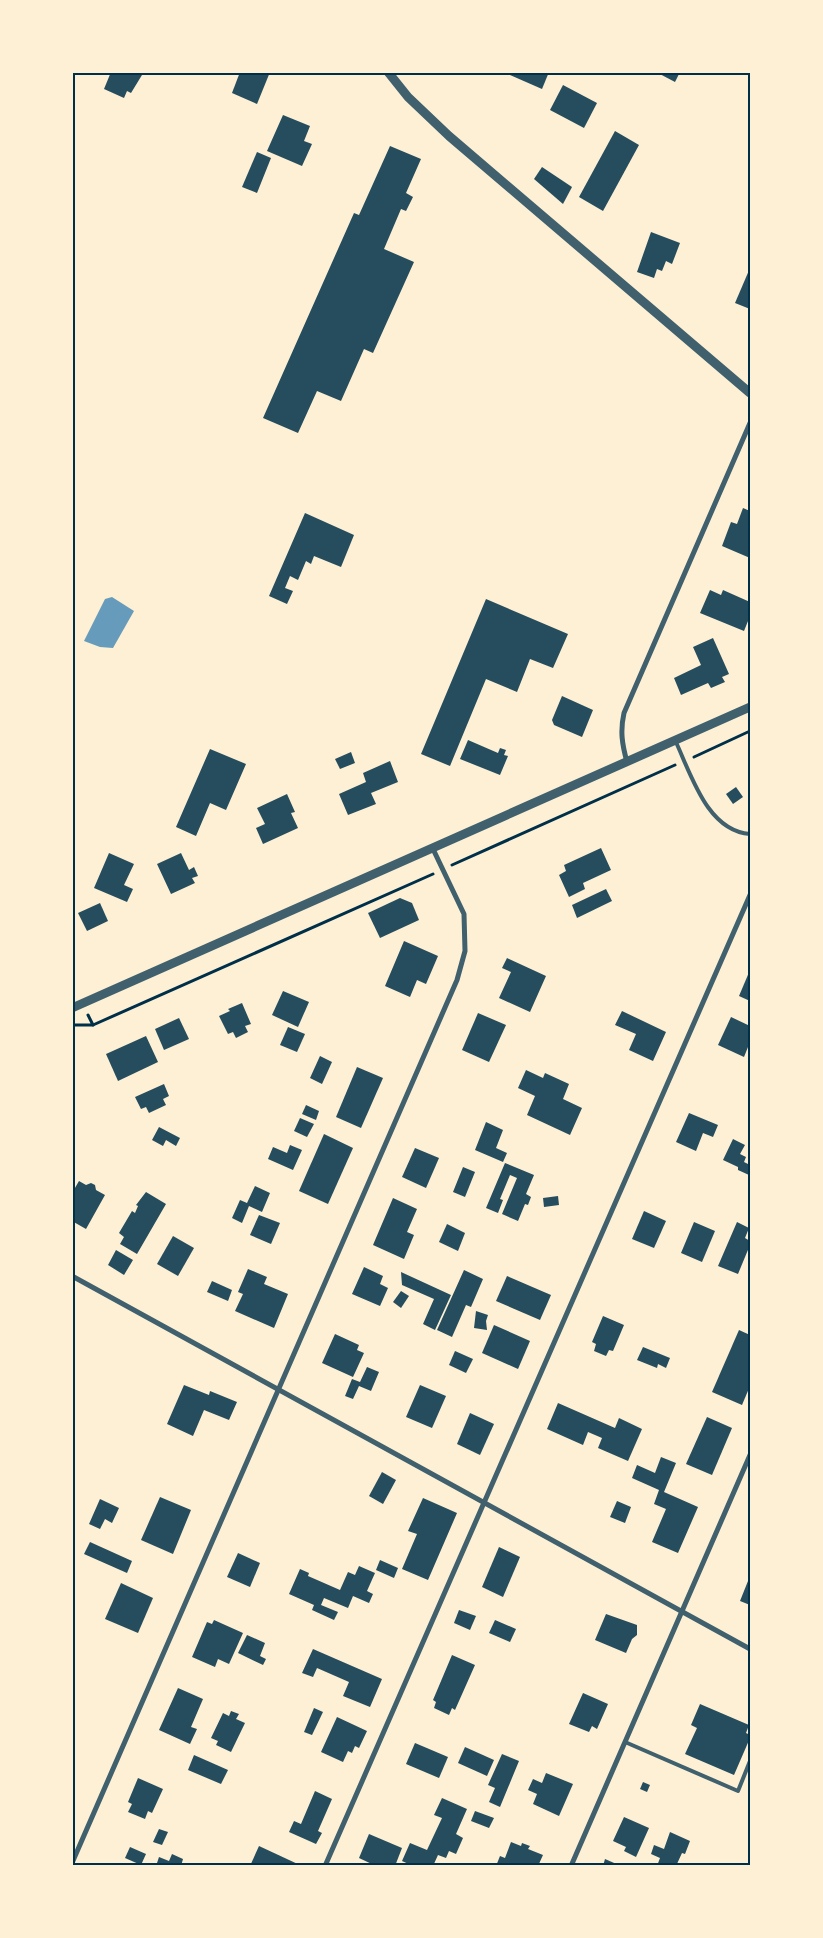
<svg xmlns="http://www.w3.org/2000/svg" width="823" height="1938" viewBox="0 0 823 1938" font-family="'Exo 2',sans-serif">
<rect width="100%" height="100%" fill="#fdf0d5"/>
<!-- water -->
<polygon fill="#669bbc" points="112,597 134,611 113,648 100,647 84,641 105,599"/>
<!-- building -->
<g fill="#264d5e">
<polygon points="111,72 138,72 142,75 131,93 127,91 124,98 104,89"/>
<polygon points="240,72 270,72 257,104 232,93"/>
<polygon points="511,72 549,72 542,89 510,75"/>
<polygon points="656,72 680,72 675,82"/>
<polygon points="563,85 597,103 584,128 550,110"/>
<polygon points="283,115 310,126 304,141 312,144 302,166 267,151"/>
<polygon points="615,131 639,145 603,211 579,197"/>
<polygon points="390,146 421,159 406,193 413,197 406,211 401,209 384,249 414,262 373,353 364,349 341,401 317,391 298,433 263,418 354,213 359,215"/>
<polygon points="257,152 271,158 257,193 242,187"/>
<polygon points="542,167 572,187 563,204 534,179"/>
<polygon points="651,232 680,243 672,264 666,261 662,271 657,269 654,278 637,272"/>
<polygon points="750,268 750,309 735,303"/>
<polygon points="743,508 750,511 750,558 722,546 731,522 737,524"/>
<polygon points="305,513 354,535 341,567 314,556 311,564 306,561 298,580 290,576 285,588 293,591 287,604 269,596"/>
<polygon points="710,590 721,595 723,590 750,602 750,616 744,631 700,613"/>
<polygon points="486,599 568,634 553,668 530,659 517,692 486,679 450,766 421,754"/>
<polygon points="713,638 729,674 722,677 725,682 711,688 708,683 681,695 674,678 701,665 693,647"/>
<polygon points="562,696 593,710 582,737 554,725 552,720"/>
<polygon points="468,740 498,753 500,748 506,750 504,755 508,756 500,775 460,759"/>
<polygon points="210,749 246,764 226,810 210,803 196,836 176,827"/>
<polygon points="351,752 355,763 340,769 335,759"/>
<polygon points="390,761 398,782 371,793 376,804 348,815 339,794 366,782 363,773"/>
<polygon points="736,787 743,797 733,804 726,794"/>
<polygon points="287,794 295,812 291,813 298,828 263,844 256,828 265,824 257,808"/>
<polygon points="601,848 611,870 583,883 585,889 569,897 559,875 566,871 564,865"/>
<polygon points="109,853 134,864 124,885 133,889 127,902 94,888"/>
<polygon points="181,853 189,870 194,867 198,876 192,878 195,883 171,894 157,864"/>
<polygon points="606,889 612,901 577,918 572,905"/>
<polygon points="400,898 412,903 419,920 380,938 368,913"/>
<polygon points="100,903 108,921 87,931 78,913"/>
<polygon points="404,941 438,956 426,984 417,980 410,997 385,986"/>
<polygon points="507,958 546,976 530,1012 499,998 511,972 502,968"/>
<polygon points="750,970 750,1001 739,996"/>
<polygon points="283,991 309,1002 298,1027 272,1015"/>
<polygon points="242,1003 251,1024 245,1026 248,1032 236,1038 233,1032 228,1034 219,1016 230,1011 228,1009"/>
<polygon points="622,1011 666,1032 653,1061 629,1050 636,1034 615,1025"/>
<polygon points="478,1013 506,1025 489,1062 462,1050"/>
<polygon points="731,1017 750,1026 750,1042 744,1057 718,1045"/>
<polygon points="179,1018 189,1039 164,1050 155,1029"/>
<polygon points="288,1027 305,1034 297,1052 280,1045"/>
<polygon points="146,1036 158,1062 118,1081 106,1054"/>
<polygon points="320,1056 332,1062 322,1084 310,1078"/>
<polygon points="357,1067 383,1078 361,1128 336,1117"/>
<polygon points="526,1070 543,1078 545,1073 569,1084 563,1099 582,1108 570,1135 527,1115 535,1096 518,1088"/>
<polygon points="164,1084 169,1096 163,1099 166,1105 149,1113 146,1107 141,1109 135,1097"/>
<polygon points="306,1105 319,1111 316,1120 302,1114"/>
<polygon points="689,1113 718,1125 713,1137 703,1133 696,1151 676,1142"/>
<polygon points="300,1118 314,1124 307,1137 294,1131"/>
<polygon points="486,1122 503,1130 496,1148 507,1153 503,1162 475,1150"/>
<polygon points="159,1127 180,1138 176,1146 166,1140 163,1146 152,1140"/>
<polygon points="324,1134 353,1148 328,1204 299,1191"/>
<polygon points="733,1139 745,1145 740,1154 746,1157 744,1162 750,1165 749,1175 738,1170 738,1167 723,1160"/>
<polygon points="290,1145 302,1150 293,1170 268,1159 273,1147 287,1153"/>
<polygon points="415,1148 439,1158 426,1188 402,1177"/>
<polygon points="505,1163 534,1175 526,1194 531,1197 528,1205 525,1204 518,1221 502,1214 517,1178 510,1175 500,1199 503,1200 498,1213 486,1208"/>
<polygon points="463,1167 475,1172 465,1197 453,1192"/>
<polygon points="79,1181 86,1185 91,1183 95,1185 96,1190 105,1195 86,1229 72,1221 72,1193"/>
<polygon points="255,1186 270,1193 262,1212 249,1206 242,1223 232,1218 240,1200 247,1203"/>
<polygon points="146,1192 166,1204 137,1254 120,1244 124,1237 119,1233 132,1211 135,1213 138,1206 136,1205"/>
<polygon points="558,1196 559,1205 544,1207 543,1198"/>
<polygon points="393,1198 417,1209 407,1232 414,1235 404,1259 373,1245"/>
<polygon points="644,1211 666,1221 654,1248 632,1239"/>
<polygon points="259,1215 280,1223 271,1244 250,1235"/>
<polygon points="694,1222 715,1231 702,1262 681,1253"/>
<polygon points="737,1222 749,1228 745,1238 750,1241 750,1245 738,1274 718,1266"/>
<polygon points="447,1224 465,1233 458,1251 439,1242"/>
<polygon points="173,1236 194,1248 178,1276 157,1264"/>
<polygon points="116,1250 133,1260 124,1275 108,1265"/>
<polygon points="364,1267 383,1276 380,1284 388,1288 380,1306 352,1294"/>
<polygon points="248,1269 267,1277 264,1284 288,1294 274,1328 235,1311 243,1294 238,1292"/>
<polygon points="464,1270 483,1279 471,1307 466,1305 452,1337 437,1330"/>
<polygon points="401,1272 451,1295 435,1330 423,1324 434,1299 402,1285"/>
<polygon points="507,1276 551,1295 540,1320 496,1301"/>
<polygon points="212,1281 232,1290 228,1301 207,1292"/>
<polygon points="401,1291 409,1296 401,1308 393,1302"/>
<polygon points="476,1311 488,1315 486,1321 487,1330 474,1328"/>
<polygon points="603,1316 624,1325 613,1351 609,1350 606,1356 594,1351 596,1344 592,1342"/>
<polygon points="494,1325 530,1341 518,1369 482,1353"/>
<polygon points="739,1330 750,1335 750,1386 742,1405 712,1392"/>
<polygon points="335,1334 359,1345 357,1350 364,1353 353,1377 322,1363"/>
<polygon points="643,1347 670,1358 666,1368 658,1364 657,1368 637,1360"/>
<polygon points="455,1351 473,1359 466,1373 449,1365"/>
<polygon points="367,1367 379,1372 371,1391 359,1386 353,1399 345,1396 352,1379 360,1382"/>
<polygon points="184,1385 209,1395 210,1391 237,1402 229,1420 204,1410 193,1436 167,1424"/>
<polygon points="420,1385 446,1396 432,1428 406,1417"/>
<polygon points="558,1403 615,1428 619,1418 642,1429 628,1461 598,1448 602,1438 588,1432 583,1445 547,1429"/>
<polygon points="470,1413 494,1424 480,1455 457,1444"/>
<polygon points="707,1417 732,1428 712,1475 686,1464"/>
<polygon points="661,1457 676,1463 664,1492 698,1507 678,1553 652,1542 666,1509 654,1504 659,1490 632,1478 637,1465 655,1473"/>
<polygon points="382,1472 396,1480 383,1504 369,1496"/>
<polygon points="160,1497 191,1510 173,1554 141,1540"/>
<polygon points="423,1498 457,1513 428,1580 402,1569 417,1534 408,1531"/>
<polygon points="100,1499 119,1508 112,1523 105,1519 100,1529 89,1524"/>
<polygon points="617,1501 631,1507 625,1523 610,1517"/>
<polygon points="90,1542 132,1561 127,1573 84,1554"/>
<polygon points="499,1547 520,1557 503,1597 482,1587"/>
<polygon points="238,1553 260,1563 250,1587 227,1577"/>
<polygon points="380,1560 398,1568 394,1578 376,1570"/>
<polygon points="359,1566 375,1573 367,1591 373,1594 369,1603 353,1596 348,1608 324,1598 321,1605 338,1612 334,1620 312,1610 314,1605 289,1594 300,1569 309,1573 308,1576 340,1590 348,1572 355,1575"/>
<polygon points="750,1576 750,1605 740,1601"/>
<polygon points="121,1583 153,1598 138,1633 105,1619"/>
<polygon points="459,1610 476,1616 470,1630 454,1623"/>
<polygon points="606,1614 637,1625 637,1635 632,1639 626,1653 595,1640"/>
<polygon points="214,1620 243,1633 229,1664 218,1659 215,1667 192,1657 207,1622 212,1624"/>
<polygon points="495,1620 516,1629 510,1642 489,1633"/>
<polygon points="247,1635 265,1643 260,1656 266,1659 263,1665 238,1653"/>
<polygon points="313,1649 382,1679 370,1707 343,1696 349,1682 317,1668 313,1677 302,1673"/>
<polygon points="452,1655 475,1665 455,1710 452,1708 449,1715 434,1708 436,1702 433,1700"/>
<polygon points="178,1688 203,1699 191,1727 197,1729 190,1744 159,1730"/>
<polygon points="583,1693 608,1704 597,1729 592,1726 589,1732 569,1724"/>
<polygon points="700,1704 749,1725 746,1733 750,1735 750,1738 734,1775 685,1754 697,1728 691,1725"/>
<polygon points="314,1708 323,1712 312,1735 304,1732"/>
<polygon points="231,1711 239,1714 236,1719 245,1723 231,1752 216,1745 218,1741 211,1738 223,1713 229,1716"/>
<polygon points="337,1717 367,1731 359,1748 355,1746 352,1753 348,1751 343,1762 321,1752"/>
<polygon points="415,1743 448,1757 439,1778 406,1764"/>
<polygon points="465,1747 494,1760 487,1776 458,1763"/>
<polygon points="502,1754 519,1761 500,1807 489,1802 495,1788 488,1785"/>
<polygon points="194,1755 228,1770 221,1784 188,1770"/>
<polygon points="546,1773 573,1784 559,1816 533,1804 537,1794 528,1790 533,1779 542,1783"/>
<polygon points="138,1778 163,1789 152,1813 148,1811 145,1819 128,1812 132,1804 128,1802"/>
<polygon points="643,1782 650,1785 647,1792 640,1789"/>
<polygon points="315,1791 332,1799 318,1831 322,1833 316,1844 289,1832 294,1821 301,1824"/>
<polygon points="442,1798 467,1809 456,1834 463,1838 456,1854 449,1851 446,1858 438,1855 433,1866 413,1866 402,1861 410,1843 427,1850 442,1818 434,1815"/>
<polygon points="475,1811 494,1818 489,1828 471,1821"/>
<polygon points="624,1817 649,1828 636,1857 624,1851 626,1847 613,1841"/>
<polygon points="159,1829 168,1832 162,1845 153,1842"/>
<polygon points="670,1832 690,1841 685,1854 682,1853 676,1866 657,1866 660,1858 651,1854 654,1845 664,1849"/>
<polygon points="369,1834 402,1848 395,1866 376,1866 359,1858"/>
<polygon points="511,1842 521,1846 522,1843 530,1846 528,1849 543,1855 538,1866 532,1864 531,1866 496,1866 500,1856 505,1858"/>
<polygon points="259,1846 302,1866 250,1866"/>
<polygon points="130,1847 146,1854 141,1865 125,1858"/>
<polygon points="172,1854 183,1859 181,1866 156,1866 159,1857 169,1861"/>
<polygon points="605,1859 621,1866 603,1866"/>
</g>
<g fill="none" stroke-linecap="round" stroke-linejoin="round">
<!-- path -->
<g stroke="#003049" stroke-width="3">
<polyline points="694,757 750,731"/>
<polyline points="452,865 675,765"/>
<polyline points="72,1025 93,1025 88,1015"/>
<polyline points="93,1025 433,874"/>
</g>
<!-- service -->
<g stroke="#3f606c" stroke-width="4">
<path d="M 675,740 C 691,774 707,831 750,834"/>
<polyline points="625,1742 738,1791 750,1761"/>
</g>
<!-- minor -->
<g stroke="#3f606c" stroke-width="5">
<path d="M 627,762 C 622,744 620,731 624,713 L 750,423"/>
<polyline points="72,1276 750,1649"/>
<polyline points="72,1863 457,980 465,951 464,914 433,849"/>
<polyline points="325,1866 750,895"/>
<polyline points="571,1866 750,1455"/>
</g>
<!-- tertiary -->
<g stroke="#3f606c" stroke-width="9">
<polyline points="388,72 408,97 449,136 750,393"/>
<polyline points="72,1008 750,707"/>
</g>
</g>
<!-- border -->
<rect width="823" height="1938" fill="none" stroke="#fdf0d5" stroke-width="148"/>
<rect x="74" y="74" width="675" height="1790" fill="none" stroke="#003049" stroke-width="2"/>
</svg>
